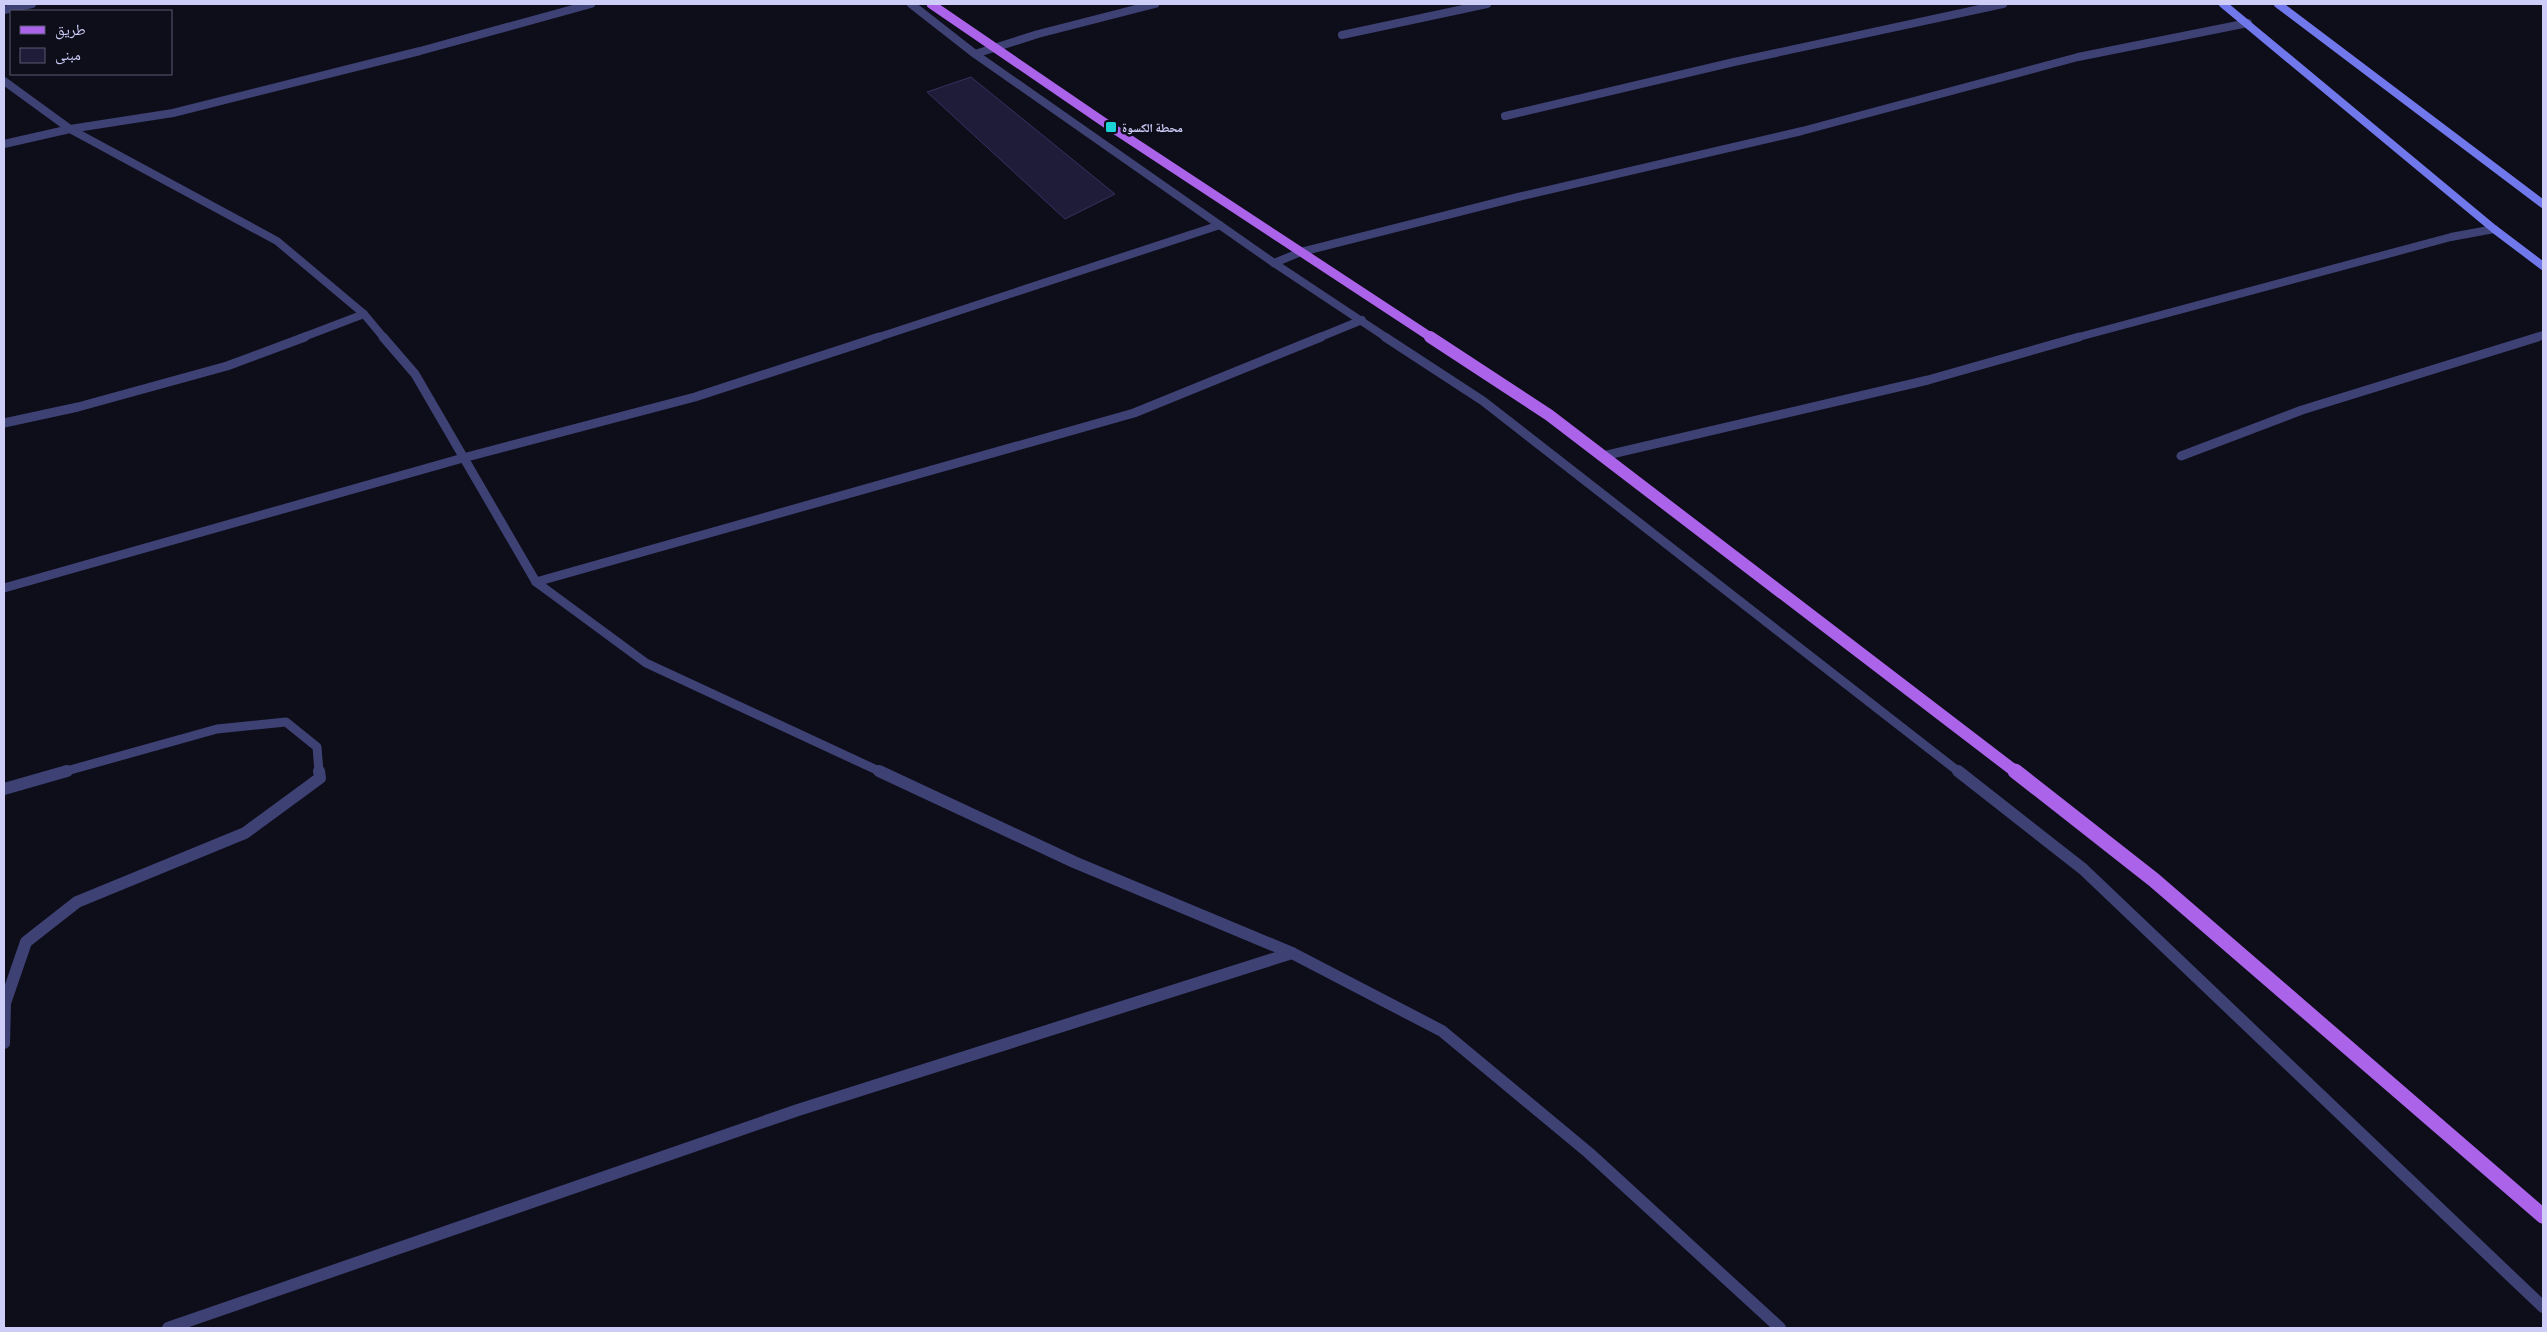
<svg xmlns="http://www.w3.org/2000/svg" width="2547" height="1332" viewBox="0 0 2547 1332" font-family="'PT Sans Narrow','Noto Naskh Arabic',sans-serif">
<rect width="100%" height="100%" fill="#0e0d1a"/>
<!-- building -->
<polygon fill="#1f1c39" stroke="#363161" points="971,77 1115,194 1065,219 927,92"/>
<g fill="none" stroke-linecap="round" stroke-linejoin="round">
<!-- minor-far2 -->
<g stroke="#3e4173" stroke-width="8">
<polyline points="4,10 32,4"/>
<polyline points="1342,35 1487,4"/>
<polyline points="975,54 1038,34 1155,4"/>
<polyline points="1505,116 1734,62 2003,4"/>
<polyline points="4,144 70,129 173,113 420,51 591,4"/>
<polyline points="1274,263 1301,252 1518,197 1802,131 2078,57 2248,23"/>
<polyline points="301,338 364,314"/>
<polyline points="876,338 1220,225"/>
<polyline points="1318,338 1362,320"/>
<polyline points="2075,338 2451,237 2494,229"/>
<polyline points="2534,338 2543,335"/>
</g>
<!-- minor-far1 -->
<g stroke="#3e4173" stroke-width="9">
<polyline points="4,423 78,407 227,366 305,337"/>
<polyline points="1603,456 1928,380 2079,337"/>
<polyline points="2181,456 2302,410 2538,337"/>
<polyline points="536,582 1134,413 1321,337"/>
<polyline points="4,588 463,458 695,397 879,337"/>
<polyline points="63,772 217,729 286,722 317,747 319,772"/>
</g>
<!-- minor -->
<g stroke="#3e4173" stroke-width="12">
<polyline points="4,789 67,771"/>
<polyline points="4,1043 5,1003 26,942 77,902 245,833 320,778 319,771"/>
<polyline points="168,1328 798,1110 1292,953"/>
</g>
<!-- tertiary-far2 -->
<g stroke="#3e4173" stroke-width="8">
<polyline points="911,4 975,54 1274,263 1387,338"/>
<polyline points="4,81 70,129 277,241 364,314 384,338"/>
</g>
<!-- tertiary-far1 -->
<g stroke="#3e4173" stroke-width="9">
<polyline points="383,337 415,374 536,582 646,663 881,772"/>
<polyline points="1385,337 1483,401 1959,772"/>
</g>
<!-- tertiary -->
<g stroke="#3e4173" stroke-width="12">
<polyline points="879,771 1074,862 1292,953 1442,1031 1589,1153 1780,1328"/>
<polyline points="1958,771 2083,869 2543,1307"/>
</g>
<!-- secondary -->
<g stroke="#7178ec" stroke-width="8">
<polyline points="2223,4 2494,229 2543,266"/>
<polyline points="2278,4 2543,204"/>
</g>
<!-- primary-far2 -->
<polyline stroke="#ab63ea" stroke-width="9" points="931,4 1111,127 1432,338"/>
<!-- primary-far1 -->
<polyline stroke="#ab63ea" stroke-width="12" points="1430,337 1549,415 2016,772"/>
<!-- primary -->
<polyline stroke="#ab63ea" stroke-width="15" points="2015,771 2154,880 2543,1216"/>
</g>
<!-- markers -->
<rect fill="#1dd2d4" stroke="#0e0d1a" stroke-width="2" x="1105" y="121" width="12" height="12" rx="2.5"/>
<g text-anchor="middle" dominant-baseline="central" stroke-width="5" stroke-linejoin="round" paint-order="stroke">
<!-- far-poi labels -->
<g font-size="12" font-weight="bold" fill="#cecdf8" stroke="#0e0d1a" text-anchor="start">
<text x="1122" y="127">محطة الكسوة</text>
</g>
</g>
<!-- border -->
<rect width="2547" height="1332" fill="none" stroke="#cecdf8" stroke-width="10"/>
<!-- legend -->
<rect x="10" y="10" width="162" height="65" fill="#0e0d1a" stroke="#5b5a73"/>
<rect x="20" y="26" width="25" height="8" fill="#ab63ea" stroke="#5b5a73"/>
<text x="55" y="35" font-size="15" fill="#cecdf8">طريق</text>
<rect x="20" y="48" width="25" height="15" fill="#1f1c39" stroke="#5b5a73"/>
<text x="55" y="60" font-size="15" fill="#cecdf8">مبنى</text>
</svg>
